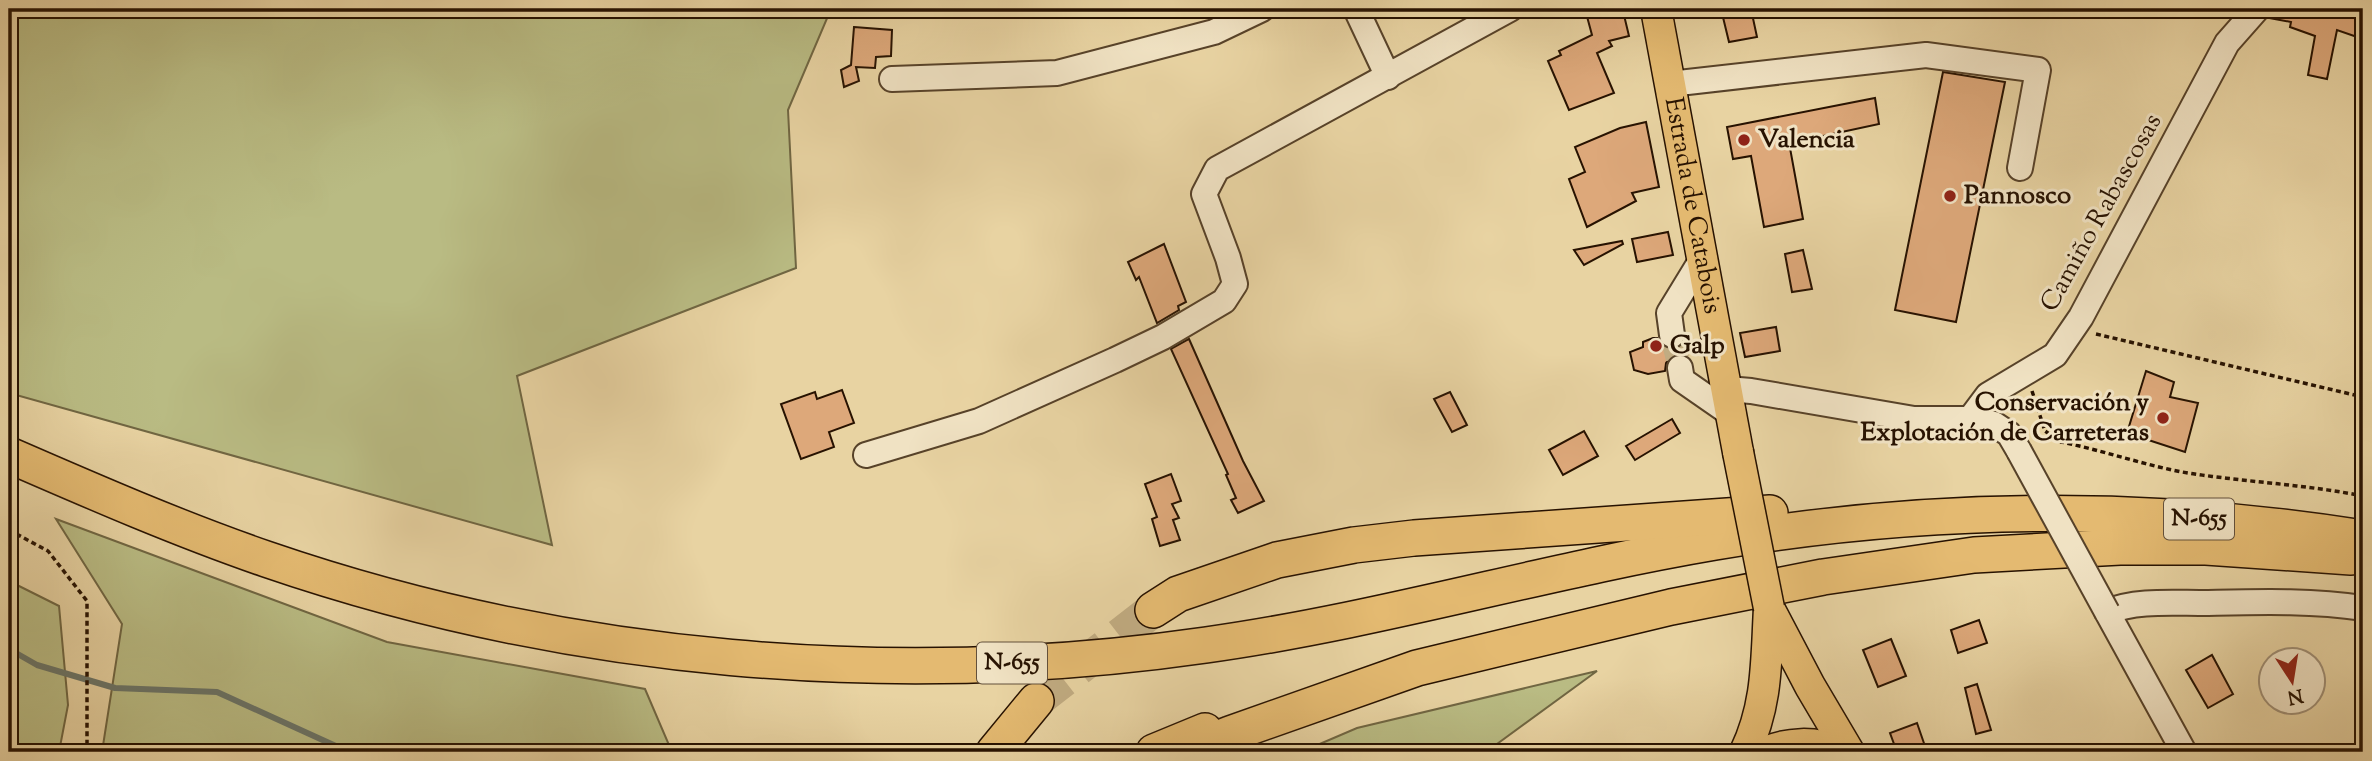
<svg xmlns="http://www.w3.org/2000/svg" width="2372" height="761" viewBox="0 0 2372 761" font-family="'Sorts Mill Goudy',serif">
<rect width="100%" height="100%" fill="#e8d3a2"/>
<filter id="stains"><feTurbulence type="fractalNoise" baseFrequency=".00286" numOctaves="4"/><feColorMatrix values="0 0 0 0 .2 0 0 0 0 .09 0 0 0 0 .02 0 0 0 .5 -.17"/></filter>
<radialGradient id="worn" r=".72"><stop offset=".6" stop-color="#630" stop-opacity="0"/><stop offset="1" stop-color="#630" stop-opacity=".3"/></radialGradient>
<!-- green -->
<g fill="#b9bb83" stroke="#706642" stroke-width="2">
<polygon points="9,9 831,9 788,110 796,268 517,376 552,545 9,393"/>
<polygon points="56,519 387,642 645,689 672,752 102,752 122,624"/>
<polygon points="9,581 59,606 68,705 59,752 9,752"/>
<polygon points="1597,671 1486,752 1301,752 1357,728"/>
</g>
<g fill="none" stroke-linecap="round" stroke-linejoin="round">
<!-- stream -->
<polyline stroke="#6b7568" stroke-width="6" points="9,649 37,665 115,688 217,692 349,752"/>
</g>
<!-- building -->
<g fill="#dda87a" stroke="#271201" stroke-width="2">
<polygon points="1585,9 1594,9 1598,17 1623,11 1629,36 1609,41 1612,46 1597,53 1614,93 1569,110 1548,61 1561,55 1559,51 1592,35"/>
<polygon points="1721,9 1751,9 1757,37 1729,42"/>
<polygon points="2271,9 2347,9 2363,15 2363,39 2337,30 2327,79 2308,75 2315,36 2290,27 2291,22 2269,18"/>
<polygon points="854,27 892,30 891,56 876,57 875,68 856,67 859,81 844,87 841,70 851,65"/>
<polygon points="1943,72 2005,82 1956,322 1895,310"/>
<polygon points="1875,98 1879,124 1823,136 1824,141 1790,148 1803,219 1764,227 1751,156 1733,159 1727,127"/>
<polygon points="1646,122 1659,187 1632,193 1636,201 1587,227 1569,179 1585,172 1575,147 1620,128"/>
<polygon points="1668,232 1673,255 1637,262 1632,239"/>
<polygon points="1622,241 1623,244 1584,265 1574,250"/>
<polygon points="1164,244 1186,302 1178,306 1179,310 1157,323 1139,277 1136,280 1128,262"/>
<polygon points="1803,250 1812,289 1792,292 1785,254"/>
<polygon points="1776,327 1780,351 1745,357 1740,333"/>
<polygon points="1653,338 1657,338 1661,345 1667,349 1680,347 1681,354 1670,357 1666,363 1665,371 1648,374 1634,370 1630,352 1643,347 1643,342"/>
<polygon points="1189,339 1243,461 1264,501 1238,513 1231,500 1236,498 1226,475 1228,474 1171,349"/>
<polygon points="2146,371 2174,382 2170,397 2198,403 2185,452 2127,433"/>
<polygon points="842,390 854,423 829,432 834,447 801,459 781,404 815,392 817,399"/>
<polygon points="1450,392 1467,425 1452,432 1434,399"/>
<polygon points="1672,419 1680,433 1635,460 1626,446"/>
<polygon points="1584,431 1598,456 1563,475 1549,450"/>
<polygon points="1171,474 1181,501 1172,504 1179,518 1173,520 1180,540 1160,546 1152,519 1157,517 1145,484"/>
<polygon points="1979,620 1987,643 1958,653 1951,630"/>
<polygon points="1891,639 1906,676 1878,687 1863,650"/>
<polygon points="2212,655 2233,694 2208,708 2186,670"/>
<polygon points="1977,684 1991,730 1976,734 1965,688"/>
<polygon points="1917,723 1927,752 1897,752 1890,733"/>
</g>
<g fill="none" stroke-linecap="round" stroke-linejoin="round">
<!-- minor-tunnel -->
<polyline stroke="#c1ac82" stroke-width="24" stroke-dasharray="24 12" stroke-linecap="butt" points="1672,335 1680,368"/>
<!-- highway-tunnel -->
<polyline stroke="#c1ac82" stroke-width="35" stroke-dasharray="35 18" stroke-linecap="butt" points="1036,701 1153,610"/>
<!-- minor casing -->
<g stroke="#574229" stroke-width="28">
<g id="minor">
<polyline points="1356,9 1388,77"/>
<polyline points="892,79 1057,73 1214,32 1262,9"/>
<polyline points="1670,84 1926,55 2038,70 2020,168"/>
<polyline points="1672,335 1669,313 1702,259"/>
<polyline points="1680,368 1682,380 1731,414"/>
<polyline points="1727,389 1751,391 1914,419 1970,419 1994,424 2009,434 2019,451"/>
<polyline points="1970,419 1988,395 2055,355 2081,317 2227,43 2257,9"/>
<polyline points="866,455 979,421 1115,360 1163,337 1224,301 1235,284 1228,258 1204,194 1217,169 1510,9"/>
<path d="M 2184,752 L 2107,612 C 2135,600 2172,603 2202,603 C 2256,602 2310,600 2363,608"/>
</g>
</g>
<!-- major casing -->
<g stroke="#271201" stroke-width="33">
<g id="major">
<path id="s1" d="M 1656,9 L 1738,452"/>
<polyline points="1769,608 1810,686 1849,752"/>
<path d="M 1745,752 C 1768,704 1766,660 1769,608"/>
<path d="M 1765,752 C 1787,743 1815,740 1838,752"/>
</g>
</g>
<!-- highway casing -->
<g stroke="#271201" stroke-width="38">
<g id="highway">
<path d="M 9,455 C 94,492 179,529 266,559 C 566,662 893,690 1206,645 C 1378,621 1544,571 1715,542 C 1929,506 2149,504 2363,538"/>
<polyline points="1153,610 1178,594 1277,560 1354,545 1414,538 1770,513"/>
<polyline points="994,752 1036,701"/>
<polyline points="1154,752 1205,731"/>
<polyline points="1185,752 1230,734 1417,668 1671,607 1823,577 1974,555 2120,547 2206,547 2351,557"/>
</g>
</g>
<!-- path -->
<g stroke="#271201" stroke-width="3.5" stroke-dasharray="5 3.5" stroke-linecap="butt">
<polyline points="2096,334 2363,397"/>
<path d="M 2032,391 L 2045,431 L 2061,442 C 2101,450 2141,464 2182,472 C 2242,482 2303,484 2363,496"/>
<polyline points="9,530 48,551 87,601 87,744 84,752"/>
</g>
<!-- minor -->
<use href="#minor" stroke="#f0e2c3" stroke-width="24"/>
<!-- major -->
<use href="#major" stroke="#e4ba71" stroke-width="30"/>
<!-- highway -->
<use href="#highway" stroke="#e4ba71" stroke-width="35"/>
<!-- minor-bridge casing -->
<g stroke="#574229" stroke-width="28" stroke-linecap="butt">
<polyline id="minor-bridge" points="2019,451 2107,612"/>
</g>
<!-- major-bridge casing -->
<g stroke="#271201" stroke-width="33" stroke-linecap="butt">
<polyline id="major-bridge" points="1738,452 1769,608"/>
</g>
<!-- minor-bridge -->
<use href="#minor-bridge" stroke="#f0e2c3" stroke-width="24"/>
<!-- major-bridge -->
<use href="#major-bridge" stroke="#e4ba71" stroke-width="30"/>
</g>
<!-- markers -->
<g fill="#8f2418" stroke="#f0e2c3" stroke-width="2.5">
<circle cx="1744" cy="140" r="7"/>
<circle cx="1950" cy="196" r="7"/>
<circle cx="1656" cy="346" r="7"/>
<circle cx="2163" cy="418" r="7"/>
</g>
<g text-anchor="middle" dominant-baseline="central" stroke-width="6" stroke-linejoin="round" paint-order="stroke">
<!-- shield labels -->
<g fill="#f0e2c3" stroke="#63503b" stroke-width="2">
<rect x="2164" y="498.5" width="70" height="41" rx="5"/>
<rect x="977" y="642.5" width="70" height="41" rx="5"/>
</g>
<g font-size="24" font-weight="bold" fill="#271201">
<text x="2199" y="519">N-655</text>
<text x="1012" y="663">N-655</text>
</g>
<!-- poi labels -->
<g font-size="26" font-weight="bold" fill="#271201" stroke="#f0e2c3" text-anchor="start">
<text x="1758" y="140">Valencia</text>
<text x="1964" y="196">Pannosco</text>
<text x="1670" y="346">Galp</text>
<text x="2149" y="403" text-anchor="end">Conservación y<tspan x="2149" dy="30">Explotación de Carreteras</tspan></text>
</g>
<!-- street labels -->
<g font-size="26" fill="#271201" stroke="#f0e2c3">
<text stroke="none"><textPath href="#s1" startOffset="200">Estrada de Catabois</textPath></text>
<text transform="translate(2102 213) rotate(-61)">Camiño Rabascosas</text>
</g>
</g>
<!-- margin -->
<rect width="2372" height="761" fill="none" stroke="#e8d3a2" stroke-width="35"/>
<rect x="10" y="10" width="2351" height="740" fill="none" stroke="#271201" stroke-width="3.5"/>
<rect x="18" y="18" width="2337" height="726" fill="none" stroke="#271201" stroke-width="2"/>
<!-- north arrow -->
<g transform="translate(2292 681) rotate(168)"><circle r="33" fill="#f0e2c3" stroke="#a08f75" stroke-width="2"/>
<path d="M0-5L12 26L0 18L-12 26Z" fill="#8f2418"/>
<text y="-10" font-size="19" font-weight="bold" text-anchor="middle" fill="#271201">N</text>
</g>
<rect width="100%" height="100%" filter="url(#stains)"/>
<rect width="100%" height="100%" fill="url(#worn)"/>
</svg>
